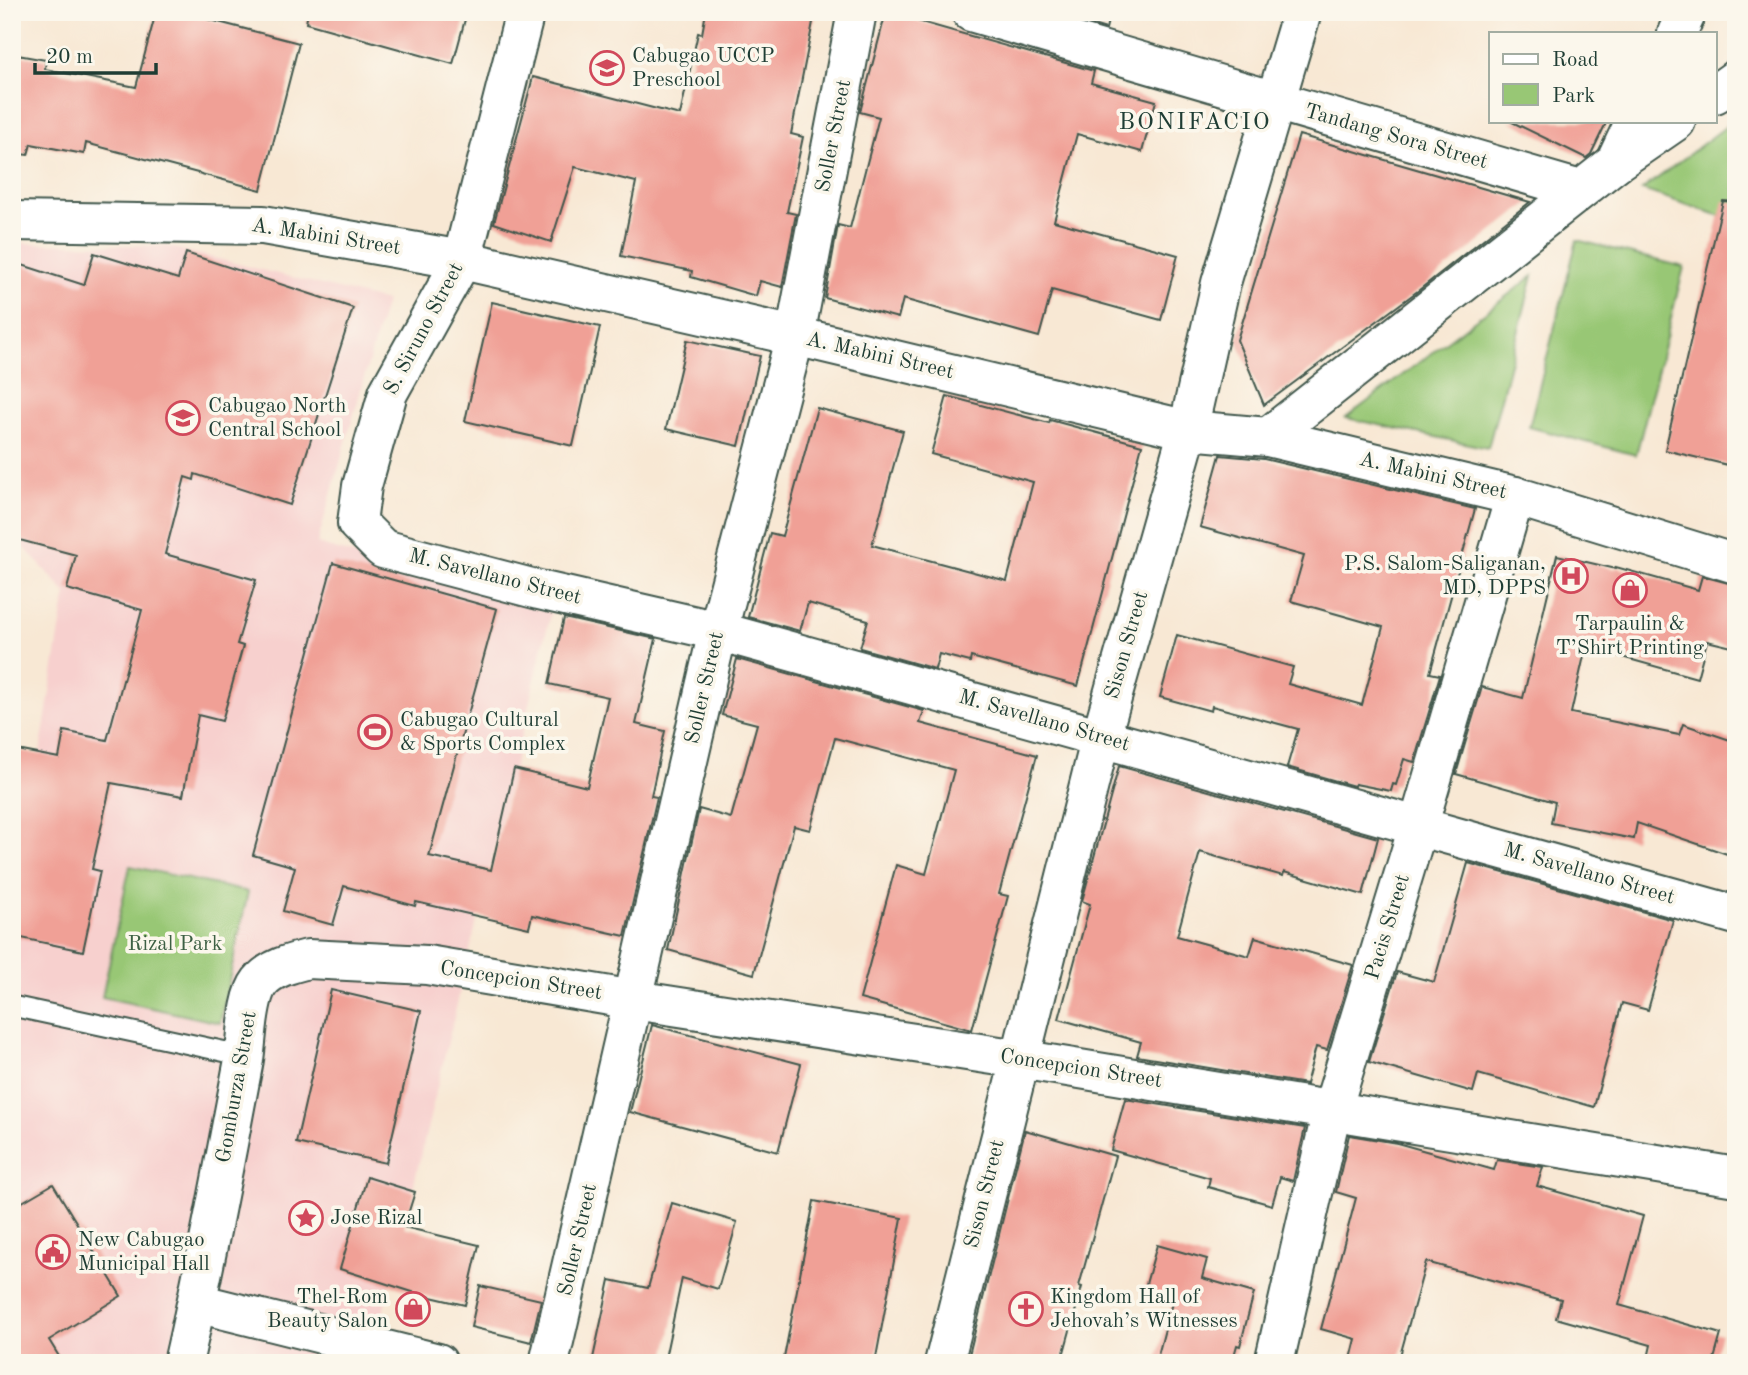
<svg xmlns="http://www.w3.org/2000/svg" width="1748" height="1375" viewBox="0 0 1748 1375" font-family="'Old Standard TT',serif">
<rect width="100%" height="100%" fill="#fbf7ec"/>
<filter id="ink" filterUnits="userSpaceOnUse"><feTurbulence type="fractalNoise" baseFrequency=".0143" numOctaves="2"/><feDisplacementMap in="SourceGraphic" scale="14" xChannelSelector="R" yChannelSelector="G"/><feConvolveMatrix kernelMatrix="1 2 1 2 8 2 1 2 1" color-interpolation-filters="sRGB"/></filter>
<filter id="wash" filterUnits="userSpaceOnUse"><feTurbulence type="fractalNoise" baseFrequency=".00686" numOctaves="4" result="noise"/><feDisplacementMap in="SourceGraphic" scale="28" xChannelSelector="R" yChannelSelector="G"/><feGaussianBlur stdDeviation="1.57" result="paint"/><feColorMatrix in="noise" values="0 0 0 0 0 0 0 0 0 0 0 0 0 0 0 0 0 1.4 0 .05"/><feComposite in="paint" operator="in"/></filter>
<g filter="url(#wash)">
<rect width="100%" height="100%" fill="#f8e8d4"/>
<!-- built -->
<polygon fill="#f7d0ce" points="12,243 166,246 386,301 317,544 551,612 371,1363 12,1363 12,926 66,593 12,534"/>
<!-- green -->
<g fill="#98c775" stroke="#5c8254" stroke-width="2">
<polygon points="1736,119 1736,221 1642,190"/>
<polygon points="1577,240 1684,267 1636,455 1529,427"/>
<polygon points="1533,276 1488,448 1346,418"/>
<polygon points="130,866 248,892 220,1023 102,997"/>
</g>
<g id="blocks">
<!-- building -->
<g fill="#f0a096">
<polygon points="156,12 180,12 299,43 261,190 86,143 84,154 31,144 28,155 12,153 12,54 46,60 45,69 136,87"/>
<polygon points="308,12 467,12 453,64 306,23"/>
<polygon points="706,12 815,12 791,134 803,137 787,212 796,214 782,287 760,281 756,296 691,277 692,271 621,256 636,182 575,167 551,242 494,223 533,77 680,115 698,33 702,34"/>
<polygon points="886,12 1094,71 1091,83 1156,101 1142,152 1077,134 1054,221 1178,255 1161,320 1052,290 1039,337 903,299 898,318 825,298 838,225 850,228 879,117 860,112"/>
<polygon points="1050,12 1110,12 1106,29"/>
<polygon points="1510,121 1607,121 1591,154 1586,158"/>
<polygon points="1299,135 1530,202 1419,290 1264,405 1237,340"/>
<polygon points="1723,201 1736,202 1736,467 1665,450"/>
<polygon points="94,253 178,279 186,253 353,308 290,505 195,474 194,480 185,477 165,554 256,580 237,644 243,646 222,721 198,715 183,796 111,783 92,869 100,871 83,951 12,936 12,749 59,758 64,731 107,740 142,610 67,589 76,555 12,538 12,285 19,264 84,285"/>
<polygon points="492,302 600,327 573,446 465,421"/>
<polygon points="687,340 760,356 739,446 666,429"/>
<polygon points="947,396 1049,423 1050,420 1142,445 1078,686 971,657 970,662 939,654 935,669 860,648 868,620 808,603 800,631 748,617 770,533 782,536 817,408 903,431 872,545 1007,581 1033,482 931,454"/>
<polygon points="1220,455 1264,459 1475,509 1430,673 1440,675 1414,762 1404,759 1396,785 1393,784 1391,791 1355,784 1354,786 1287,767 1298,729 1212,706 1211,711 1160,697 1177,635 1293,667 1288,684 1362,705 1383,627 1291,601 1304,556 1200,527"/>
<polygon points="1557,555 1616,569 1616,567 1698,590 1702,576 1736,585 1736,648 1707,641 1697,678 1586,647 1571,713 1679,735 1683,724 1736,742 1736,857 1637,823 1634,839 1551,823 1555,802 1456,774 1482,687 1523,698"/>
<polygon points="333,563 497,609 429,856 491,870 514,769 587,787 608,697 549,684 564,618 656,639 636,724 665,731 651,796 657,797 625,936 532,915 529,928 416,902 415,906 344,886 333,925 283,911 295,867 253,855"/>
<polygon points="737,659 924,711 920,723 1037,755 999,894 1008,896 972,1030 860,999 896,865 926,874 954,770 835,738 810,830 794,826 754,974 668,950 699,809 731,818 757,724 722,715"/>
<polygon points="1119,766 1378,838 1363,895 1284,872 1283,876 1200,852 1177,936 1249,956 1255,937 1353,965 1327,1050 1316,1047 1306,1084 1137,1056 1141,1042 1059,1019 1090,904 1082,901"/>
<polygon points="1468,863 1673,920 1648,1010 1622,1003 1594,1107 1478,1074 1473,1092 1369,1062 1397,972 1434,982"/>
<polygon points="331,990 421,1011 386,1163 296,1143"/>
<polygon points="652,1025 801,1064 778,1152 630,1112"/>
<polygon points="1125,1099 1305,1128 1293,1181 1280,1177 1272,1205 1208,1187 1210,1178 1111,1150"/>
<polygon points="1025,1130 1115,1156 1079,1286 1082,1287 1061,1363 967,1363"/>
<polygon points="1349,1135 1397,1143 1494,1170 1497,1160 1543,1167 1537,1186 1643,1216 1619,1305 1721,1334 1713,1363 1647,1363 1651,1345 1556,1318 1561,1299 1426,1262 1398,1363 1350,1363 1356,1339 1321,1329 1356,1198 1336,1192"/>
<polygon points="367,1177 415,1192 404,1227 479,1245 465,1305 422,1295 340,1269"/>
<polygon points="53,1184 121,1296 49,1340 63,1363 12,1363 12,1208"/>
<polygon points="814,1201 902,1218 875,1363 783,1363"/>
<polygon points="672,1203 737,1222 718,1289 682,1278 664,1363 592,1363 610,1280 648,1288"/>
<polygon points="1157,1245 1207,1259 1202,1278 1254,1293 1240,1346 1237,1345 1232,1363 1156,1363 1173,1299 1144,1291"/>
<polygon points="480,1286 541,1300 531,1342 471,1327"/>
</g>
</g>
</g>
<g filter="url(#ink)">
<use href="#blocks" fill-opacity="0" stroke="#40574c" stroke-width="2"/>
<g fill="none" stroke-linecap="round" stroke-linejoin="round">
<!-- service casing -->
<g stroke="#40574c" stroke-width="23">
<polyline id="service" points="12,1006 245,1056"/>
</g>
<!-- minor casing -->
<g stroke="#40574c" stroke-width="42">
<g id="minor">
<polyline points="525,12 462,260 388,393 362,486 357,523 383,549 539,590 718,631 1736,915"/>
<polyline points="971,12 1580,190"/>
<polyline points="1677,33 1687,12"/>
<polyline points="1615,163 1635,121"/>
<polyline points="197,1303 438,1363"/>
<path d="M 183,1363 C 206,1264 224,1164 243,1065 C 248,1042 246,1000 260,982 C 271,968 292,963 308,959 L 427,965 L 634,1000 L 1019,1059 L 1736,1177"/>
<polyline points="549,1363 718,631 795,336 857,12"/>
<polyline points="944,1363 1101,737 1188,430 1221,283 1302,12"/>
<polyline points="1274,1363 1332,1110 1418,827 1515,496"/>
</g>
</g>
<!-- tertiary casing -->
<g stroke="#40574c" stroke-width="42">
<g id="tertiary">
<polyline points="1715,94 1736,79"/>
<polyline points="12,221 263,225 462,260 795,336 1188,430 1268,437 1515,496 1736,564"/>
<polyline points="1268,437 1615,163 1676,121"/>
</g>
</g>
<!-- service -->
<use href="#service" stroke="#fff" stroke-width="19"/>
<!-- minor -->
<use href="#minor" stroke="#fff" stroke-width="38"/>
<!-- tertiary -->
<use href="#tertiary" stroke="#fff" stroke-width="38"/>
</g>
</g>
<!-- icons -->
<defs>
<g id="school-ring" transform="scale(1.75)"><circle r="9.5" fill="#fbf7ec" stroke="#d1495b" stroke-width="1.5"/><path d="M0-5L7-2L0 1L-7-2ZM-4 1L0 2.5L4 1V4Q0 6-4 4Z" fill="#d1495b"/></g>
<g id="hospital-ring" transform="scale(1.75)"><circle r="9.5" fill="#fbf7ec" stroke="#d1495b" stroke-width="1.5"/><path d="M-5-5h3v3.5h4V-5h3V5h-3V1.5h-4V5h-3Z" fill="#d1495b"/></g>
<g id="shop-ring" transform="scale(1.75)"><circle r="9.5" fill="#fbf7ec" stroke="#d1495b" stroke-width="1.5"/><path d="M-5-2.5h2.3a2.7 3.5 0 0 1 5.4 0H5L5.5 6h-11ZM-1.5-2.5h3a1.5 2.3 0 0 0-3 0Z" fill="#d1495b"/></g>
<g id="stadium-ring" transform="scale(1.75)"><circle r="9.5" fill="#fbf7ec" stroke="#d1495b" stroke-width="1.5"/><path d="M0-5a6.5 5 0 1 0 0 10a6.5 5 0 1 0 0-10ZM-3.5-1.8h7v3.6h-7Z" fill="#d1495b"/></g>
<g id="sight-ring" transform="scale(1.75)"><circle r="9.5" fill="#fbf7ec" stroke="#d1495b" stroke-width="1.5"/><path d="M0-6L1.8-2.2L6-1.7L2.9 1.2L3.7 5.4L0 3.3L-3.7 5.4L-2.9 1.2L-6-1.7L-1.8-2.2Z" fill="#d1495b"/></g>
<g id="civic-ring" transform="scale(1.75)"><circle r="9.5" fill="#fbf7ec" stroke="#d1495b" stroke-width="1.5"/><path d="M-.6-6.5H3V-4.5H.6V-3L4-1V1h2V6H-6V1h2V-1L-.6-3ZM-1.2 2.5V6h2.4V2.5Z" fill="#d1495b"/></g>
<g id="church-ring" transform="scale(1.75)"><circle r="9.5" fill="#fbf7ec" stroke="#d1495b" stroke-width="1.5"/><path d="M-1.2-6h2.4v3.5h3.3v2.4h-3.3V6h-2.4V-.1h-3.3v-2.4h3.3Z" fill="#d1495b"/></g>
</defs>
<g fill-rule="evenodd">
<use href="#school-ring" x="607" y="68"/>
<use href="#school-ring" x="183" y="418"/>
<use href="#hospital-ring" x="1571" y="576"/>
<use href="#shop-ring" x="1630" y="590"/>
<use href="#stadium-ring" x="375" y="732"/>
<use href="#sight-ring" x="306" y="1218"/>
<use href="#civic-ring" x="53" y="1252"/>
<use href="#shop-ring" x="413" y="1309"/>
<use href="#church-ring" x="1026" y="1309"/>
</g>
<g text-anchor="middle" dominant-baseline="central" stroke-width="7" stroke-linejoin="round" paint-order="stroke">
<!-- poi labels -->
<g font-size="21" fill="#1f3d34" stroke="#fbf7ec" text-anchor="start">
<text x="632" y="56">Cabugao UCCP<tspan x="632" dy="24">Preschool</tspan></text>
<text x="208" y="406">Cabugao North<tspan x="208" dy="24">Central School</tspan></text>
<text x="1546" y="564" text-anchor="end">P.S. Salom-Saliganan,<tspan x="1546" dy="24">MD, DPPS</tspan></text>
<text x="1630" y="624" text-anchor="middle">Tarpaulin &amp;<tspan x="1630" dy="24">T’Shirt Printing</tspan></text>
<text x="400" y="720">Cabugao Cultural<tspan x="400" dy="24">&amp; Sports Complex</tspan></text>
<text x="330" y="1218">Jose Rizal</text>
<text x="78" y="1240">New Cabugao<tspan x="78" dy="24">Municipal Hall</tspan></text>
<text x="388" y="1297" text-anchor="end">Thel-Rom<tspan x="388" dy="24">Beauty Salon</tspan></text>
<text x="1050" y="1297">Kingdom Hall of<tspan x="1050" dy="24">Jehovah’s Witnesses</tspan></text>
</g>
<!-- street labels -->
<g font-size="21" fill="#1f3d34" stroke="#fbf7ec">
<text transform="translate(834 136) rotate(-79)">Soller Street</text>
<text transform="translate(1396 137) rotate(16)">Tandang Sora Street</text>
<text transform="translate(326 237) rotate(9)">A. Mabini Street</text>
<text transform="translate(424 329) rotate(-62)">S. Siruno Street</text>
<text transform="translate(880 356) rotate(13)">A. Mabini Street</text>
<text transform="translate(1433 476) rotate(13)">A. Mabini Street</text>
<text transform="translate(495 577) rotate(14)">M. Savellano Street</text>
<text transform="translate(1127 645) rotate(-74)">Sison Street</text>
<text transform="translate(705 688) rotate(-77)">Soller Street</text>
<text transform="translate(1044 721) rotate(16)">M. Savellano Street</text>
<text transform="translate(1589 874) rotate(16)">M. Savellano Street</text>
<text transform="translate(1388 927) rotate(-73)">Pacis Street</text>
<text transform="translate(521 981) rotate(9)">Concepcion Street</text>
<text transform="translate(1081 1069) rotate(9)">Concepcion Street</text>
<text transform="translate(237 1087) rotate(-80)">Gomburza Street</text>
<text transform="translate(985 1194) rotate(-76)">Sison Street</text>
<text transform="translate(578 1240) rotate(-77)">Soller Street</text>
</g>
<!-- park labels -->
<g font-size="21" fill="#3d6044" stroke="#fbf7ec">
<text x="175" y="944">Rizal Park</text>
</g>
<!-- quarter labels -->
<g font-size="24" letter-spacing="2" fill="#1f3d34" stroke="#fbf7ec">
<text x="1195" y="123">BONIFACIO</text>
</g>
</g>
<!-- margin -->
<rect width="1748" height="1375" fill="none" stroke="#fbf7ec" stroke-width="42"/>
<!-- legend -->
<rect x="1489" y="32" width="228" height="91" fill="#fbf7ec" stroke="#a3ada2" stroke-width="2"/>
<rect x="1503" y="54" width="35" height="10" fill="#ffffff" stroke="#a3ada2" stroke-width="2"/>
<text x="1552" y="66" font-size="21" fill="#1f3d34">Road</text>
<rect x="1503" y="84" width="35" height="21" fill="#98c775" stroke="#a3ada2" stroke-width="2"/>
<text x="1552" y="102" font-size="21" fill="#1f3d34">Park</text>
<!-- scale -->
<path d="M35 63v10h121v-10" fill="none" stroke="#1f3d34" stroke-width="3.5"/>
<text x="46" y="63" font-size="21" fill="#1f3d34" stroke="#fbf7ec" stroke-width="5" paint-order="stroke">20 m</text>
</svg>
